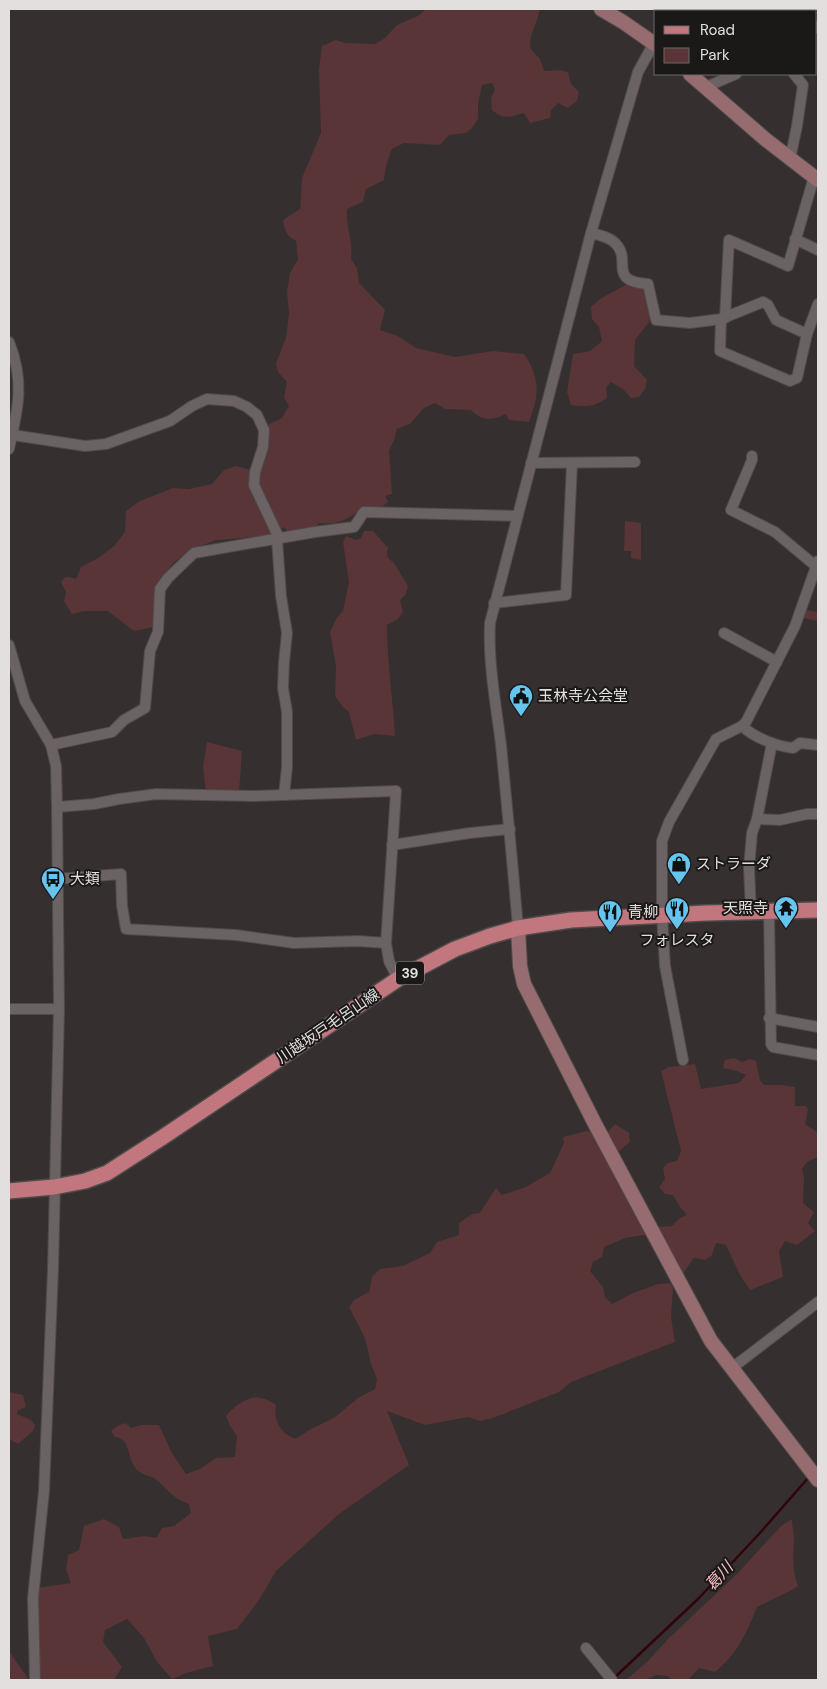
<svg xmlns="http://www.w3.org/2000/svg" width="827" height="1689" viewBox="0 0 827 1689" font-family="'DM Sans','Noto Sans JP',sans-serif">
<rect width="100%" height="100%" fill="#352f2f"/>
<!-- green -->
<g fill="#593537">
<path d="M 426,9 L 540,9 C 537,24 530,32 530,48 L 540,59 L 544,71 L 559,70 L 568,72 L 571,84 L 579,92 L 577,101 L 568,108 L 558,103 L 551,110 L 550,118 L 530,123 L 524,113 C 511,117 503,120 492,110 L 491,98 L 495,90 L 492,83 L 482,85 L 478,103 L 478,119 L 472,128 L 466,133 L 449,135 L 440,145 L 404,143 L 392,149 L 386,165 L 384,180 L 366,189 L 363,202 L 347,209 C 346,227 353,241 351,259 L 357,268 L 359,283 L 385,310 L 380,330 L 398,336 L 416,348 L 455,357 L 493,351 L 524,354 C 541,379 539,395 529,422 L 509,420 L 506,414 C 492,420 483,422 471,410 L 445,409 L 435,403 L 424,408 L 410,424 L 397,429 L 394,440 L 389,451 L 392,494 L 385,496 L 388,502 C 379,510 372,511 361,509 C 346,520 339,525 319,523 L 314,529 L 290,534 L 284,527 L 271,536 L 216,540 L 191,550 L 173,563 L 159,582 L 154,595 L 154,627 L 134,631 L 108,611 L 84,611 L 72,614 L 64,601 L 66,592 L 61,582 L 64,578 L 69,577 L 76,579 L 81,567 L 100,557 L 115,545 L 125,532 L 126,511 L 140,501 L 173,488 L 189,489 L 212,484 L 224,470 L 236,466 L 251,470 L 253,460 L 265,452 L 269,424 L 282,418 L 289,406 L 284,398 L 287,382 L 278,372 L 276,363 L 286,338 L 289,313 L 287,292 L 290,273 L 298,259 L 296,241 C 287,237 284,229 283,220 L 300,209 L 302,178 L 321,133 L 319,69 L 322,46 L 336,40 L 345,43 L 375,44 L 385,38 L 397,25 L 418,16 Z"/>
<path d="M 627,284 L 646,288 L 650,303 L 649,322 L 635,340 L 634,366 L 647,380 L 645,389 L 639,397 L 631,398 L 624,390 L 611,382 L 606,387 L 607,398 C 594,407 586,407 571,405 L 567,392 L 573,354 L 590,351 L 602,341 L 599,327 L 592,319 L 591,307 L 600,299 Z"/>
<polygon points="625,521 641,523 641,560 631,558 631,551 624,551"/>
<path d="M 364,531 L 373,531 L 388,548 L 387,552 L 388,558 L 394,563 L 408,586 L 406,594 L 400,600 L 403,612 L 398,619 L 387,625 C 387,662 393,699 395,736 L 374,734 L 356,740 L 349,712 L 343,707 L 335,696 L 336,666 L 330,632 L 336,619 L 343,611 L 349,582 L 343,542 L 346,536 L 356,540 L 361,538 Z"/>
<polygon points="806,610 818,612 818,621 803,618"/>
<polygon points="207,742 242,751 239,792 206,792 203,767"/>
<path d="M 734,1058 L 742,1062 L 750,1059 L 756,1061 L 760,1080 L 764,1085 L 781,1085 L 795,1087 L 795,1106 L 806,1106 L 808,1109 L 805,1124 L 817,1132 L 818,1157 L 807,1162 L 802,1169 L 804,1178 L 803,1203 L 814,1212 L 808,1223 L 815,1231 L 797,1245 L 785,1241 L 779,1251 L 783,1277 L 750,1290 L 740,1275 L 726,1245 L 716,1243 L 712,1255 L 705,1260 L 694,1258 L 681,1276 L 652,1240 L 644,1235 L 625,1238 L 604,1247 L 602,1257 L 593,1262 L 590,1271 L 603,1287 L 605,1297 L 612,1304 L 633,1293 L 658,1284 L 670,1283 L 673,1288 L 671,1317 L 675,1342 L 571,1382 L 559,1392 L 493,1418 L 480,1421 L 468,1417 L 425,1425 L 387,1411 L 409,1465 L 339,1514 L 276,1571 L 259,1600 L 237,1629 L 208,1636 L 213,1666 L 186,1673 L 172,1679 L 157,1662 L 144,1638 L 127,1619 L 105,1630 L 103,1642 L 122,1667 L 114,1680 L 39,1680 L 37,1588 L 71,1583 L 66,1570 L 68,1555 L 79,1550 L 84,1526 L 104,1519 L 119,1527 L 123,1539 C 138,1538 141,1534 156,1538 L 162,1528 L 174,1526 L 191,1513 L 189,1504 C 173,1498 170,1492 158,1481 C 150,1474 138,1476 133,1464 C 127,1453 130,1439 115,1437 L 111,1431 L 119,1425 L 126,1423 L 131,1428 L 141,1425 L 159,1425 L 172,1453 L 186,1474 L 200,1469 L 216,1458 L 235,1457 L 237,1436 L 230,1426 L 226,1416 C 235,1405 251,1393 265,1399 C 269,1400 273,1403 276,1405 C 273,1421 281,1433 295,1439 L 311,1429 L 334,1418 L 358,1398 L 375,1389 L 377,1379 L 371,1364 L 365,1338 L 349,1307 L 354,1300 L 369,1292 L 372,1277 L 380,1269 L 403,1266 L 430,1253 L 437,1242 L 459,1235 L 459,1223 L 472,1214 L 480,1213 L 496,1188 L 502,1195 L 526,1187 L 550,1173 L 564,1143 L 563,1137 L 586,1131 L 607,1133 L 615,1124 L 629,1133 L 630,1142 L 617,1153 L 656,1227 L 672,1226 L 680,1218 L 687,1215 L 680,1207 L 673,1195 L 665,1194 L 659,1187 L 665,1179 L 663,1168 L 668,1163 L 677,1161 L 681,1151 L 661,1071 L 669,1067 L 695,1064 L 701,1089 L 739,1083 L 746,1075 L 737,1071 L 723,1068 L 725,1060 Z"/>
<polygon points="9,1392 23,1395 26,1407 17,1411 17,1414 31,1420 35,1425 33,1431 18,1444 9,1439"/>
<path d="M 792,1519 C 792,1526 794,1532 794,1539 C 793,1555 792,1570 798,1586 L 790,1591 L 757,1607 C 746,1634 738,1653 715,1672 L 699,1668 L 688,1680 L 672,1680 L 668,1676 L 657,1675 L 645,1680 L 626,1680 L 648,1661 L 668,1639 L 738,1573 L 781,1526 Z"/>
<polygon points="9,1651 29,1680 9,1680"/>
</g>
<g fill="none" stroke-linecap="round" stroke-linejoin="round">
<!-- stream -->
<polyline stroke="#32030b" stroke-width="2.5" points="613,1679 698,1599 759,1534 809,1477"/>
<!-- street casing -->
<g stroke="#504b4b" stroke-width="12">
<g id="street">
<polyline points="755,9 755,11"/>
<polyline points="816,28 818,26"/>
<polyline points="706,87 736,74"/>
<polyline points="790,159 797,126 803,85 794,74"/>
<path d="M 591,233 C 599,235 610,237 616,244 C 632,261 607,281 648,284 L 656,320 L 690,323 L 721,319 L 763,302 L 768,305 L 776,320 L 807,334"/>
<polyline points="795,239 818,250"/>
<polyline points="725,318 729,240 788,266 814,177"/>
<polyline points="721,319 720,351 790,381 797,378 807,334 818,304"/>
<path d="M 9,342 C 25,381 18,409 9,449"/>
<polyline points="13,435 85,446 106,444 170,421 192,406 207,399 234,401 247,407 257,415 264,430 263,447 255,472 254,485 278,536 277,539 281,596 287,633 284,662 283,688 287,712 287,767 284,795"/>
<polyline points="752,456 752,460 731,510 775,532 818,568"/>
<polyline points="531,463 635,462"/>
<polyline points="494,603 566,595 572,463"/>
<polyline points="724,633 777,662"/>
<polyline points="9,645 25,701 51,745 56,766 57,807 59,1009 53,1269 44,1491 33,1598 35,1680"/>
<path d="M 742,726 C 755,738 776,746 793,748 L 800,743 L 818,745"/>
<polyline points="51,745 112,732 124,720 145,708 150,651 158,632 160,589 168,578 194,553 315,532 354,527 364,512 517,516"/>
<polyline points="57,807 94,804 119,799 156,794 253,796 396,791 386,943 389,961 398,979"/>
<polyline points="757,819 780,820 807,814 818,814"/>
<polyline points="392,845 470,833 510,829"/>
<polyline points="57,879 121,874 122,906 126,929 236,935 294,943 358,941 386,943"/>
<polyline points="769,911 771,1044 773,1047 818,1055"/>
<polyline points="751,912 749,868 752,833 757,819 772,743"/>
<path d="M 518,928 C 513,867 507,806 501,745 C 496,705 488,663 490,623 L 591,233 L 638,72 L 654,43"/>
<polyline points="9,1009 59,1009"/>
<polyline points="769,1018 818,1027"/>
<polyline points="683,1060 665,966 662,915 662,841 669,822 716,739 742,726 746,722 795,626 818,561"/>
<polyline points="732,1368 818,1302"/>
<polyline points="586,1648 612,1680"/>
</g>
</g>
<!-- secondary casing -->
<g stroke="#504b4b" stroke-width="16">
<g id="secondary">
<polyline points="601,9 623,22 656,45"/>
<polyline points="690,74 765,139 818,180"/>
<polyline points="518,928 520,966 524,984 595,1124 711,1341 818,1480"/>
</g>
</g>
<!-- primary casing -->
<g stroke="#504b4b" stroke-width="18">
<polyline id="primary" points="9,1191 54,1187 85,1181 107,1173 163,1137 398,979 455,949 490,936 518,928 571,920 706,913 818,910"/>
</g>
<!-- street -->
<use href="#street" stroke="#6a6263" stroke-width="10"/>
<!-- secondary -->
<use href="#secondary" stroke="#966c70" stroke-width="14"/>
<!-- primary -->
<use href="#primary" stroke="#c1777d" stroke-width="15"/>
</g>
<!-- icons -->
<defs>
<g id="civic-pin" transform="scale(1.25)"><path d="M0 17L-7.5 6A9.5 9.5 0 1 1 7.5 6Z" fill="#66c4ef" stroke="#1b1818"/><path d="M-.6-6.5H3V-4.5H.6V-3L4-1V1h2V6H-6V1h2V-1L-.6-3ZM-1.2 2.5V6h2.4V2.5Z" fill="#111"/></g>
<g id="shop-pin" transform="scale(1.25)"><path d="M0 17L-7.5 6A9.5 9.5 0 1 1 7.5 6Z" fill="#66c4ef" stroke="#1b1818"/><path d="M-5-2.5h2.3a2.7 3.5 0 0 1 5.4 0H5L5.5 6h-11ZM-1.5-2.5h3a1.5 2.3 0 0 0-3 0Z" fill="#111"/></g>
<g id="bus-pin" transform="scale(1.25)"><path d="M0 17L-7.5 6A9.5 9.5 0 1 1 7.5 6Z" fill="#66c4ef" stroke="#1b1818"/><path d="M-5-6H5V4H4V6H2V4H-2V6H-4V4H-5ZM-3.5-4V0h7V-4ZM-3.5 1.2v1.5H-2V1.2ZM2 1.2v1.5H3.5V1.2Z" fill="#111"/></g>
<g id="temple-pin" transform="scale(1.25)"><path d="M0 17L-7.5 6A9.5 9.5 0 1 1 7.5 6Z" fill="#66c4ef" stroke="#1b1818"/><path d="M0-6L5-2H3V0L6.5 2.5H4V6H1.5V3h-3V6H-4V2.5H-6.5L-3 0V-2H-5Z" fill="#111"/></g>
<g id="restaurant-pin" transform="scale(1.25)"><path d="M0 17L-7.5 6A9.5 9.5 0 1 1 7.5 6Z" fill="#66c4ef" stroke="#1b1818"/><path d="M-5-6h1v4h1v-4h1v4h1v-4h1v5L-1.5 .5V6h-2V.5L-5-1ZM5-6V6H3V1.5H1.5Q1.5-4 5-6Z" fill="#111"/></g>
</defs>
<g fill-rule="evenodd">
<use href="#civic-pin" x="521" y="696"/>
<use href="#shop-pin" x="679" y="864"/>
<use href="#bus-pin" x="53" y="879"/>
<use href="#temple-pin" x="786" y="908"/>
<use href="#restaurant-pin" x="677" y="909"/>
<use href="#restaurant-pin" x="610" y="912"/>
</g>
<g text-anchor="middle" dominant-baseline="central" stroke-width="4" stroke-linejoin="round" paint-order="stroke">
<!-- shield labels -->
<rect fill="#1b1818" stroke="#a7a3a3" stroke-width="1" x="396" y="961.5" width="28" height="23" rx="4"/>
<g font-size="14" font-weight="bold" fill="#e3dfdf">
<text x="410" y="973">39</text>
</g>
<!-- poi labels -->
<g font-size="15" fill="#e3dfdf" stroke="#1b1818" text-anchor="start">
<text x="538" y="696">玉林寺公会堂</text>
<text x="696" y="864">ストラーダ</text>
<text x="70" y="879">大類</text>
<text x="768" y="908" text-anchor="end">天照寺</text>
<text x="628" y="912">青柳</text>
<text x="677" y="940" text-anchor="middle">フォレスタ</text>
</g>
<!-- street labels -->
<g font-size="15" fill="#e3dfdf" stroke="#1b1818">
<text transform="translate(328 1026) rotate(-34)">川越坂戸毛呂山線</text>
</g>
<!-- water labels -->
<g font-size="16" font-style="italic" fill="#f7bfc2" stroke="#1b1818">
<text transform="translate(719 1576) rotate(-48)">葛川</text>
</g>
</g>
<!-- border -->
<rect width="827" height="1689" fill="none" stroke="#e3dfdf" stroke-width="20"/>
<!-- legend -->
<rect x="654" y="10" width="162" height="65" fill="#1b1818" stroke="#6b6868"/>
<rect x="664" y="26" width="25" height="8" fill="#c1777d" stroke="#6b6868"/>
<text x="700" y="35" font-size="15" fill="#e3dfdf">Road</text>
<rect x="664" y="48" width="25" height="15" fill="#593537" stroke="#6b6868"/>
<text x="700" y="60" font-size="15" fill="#e3dfdf">Park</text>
</svg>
